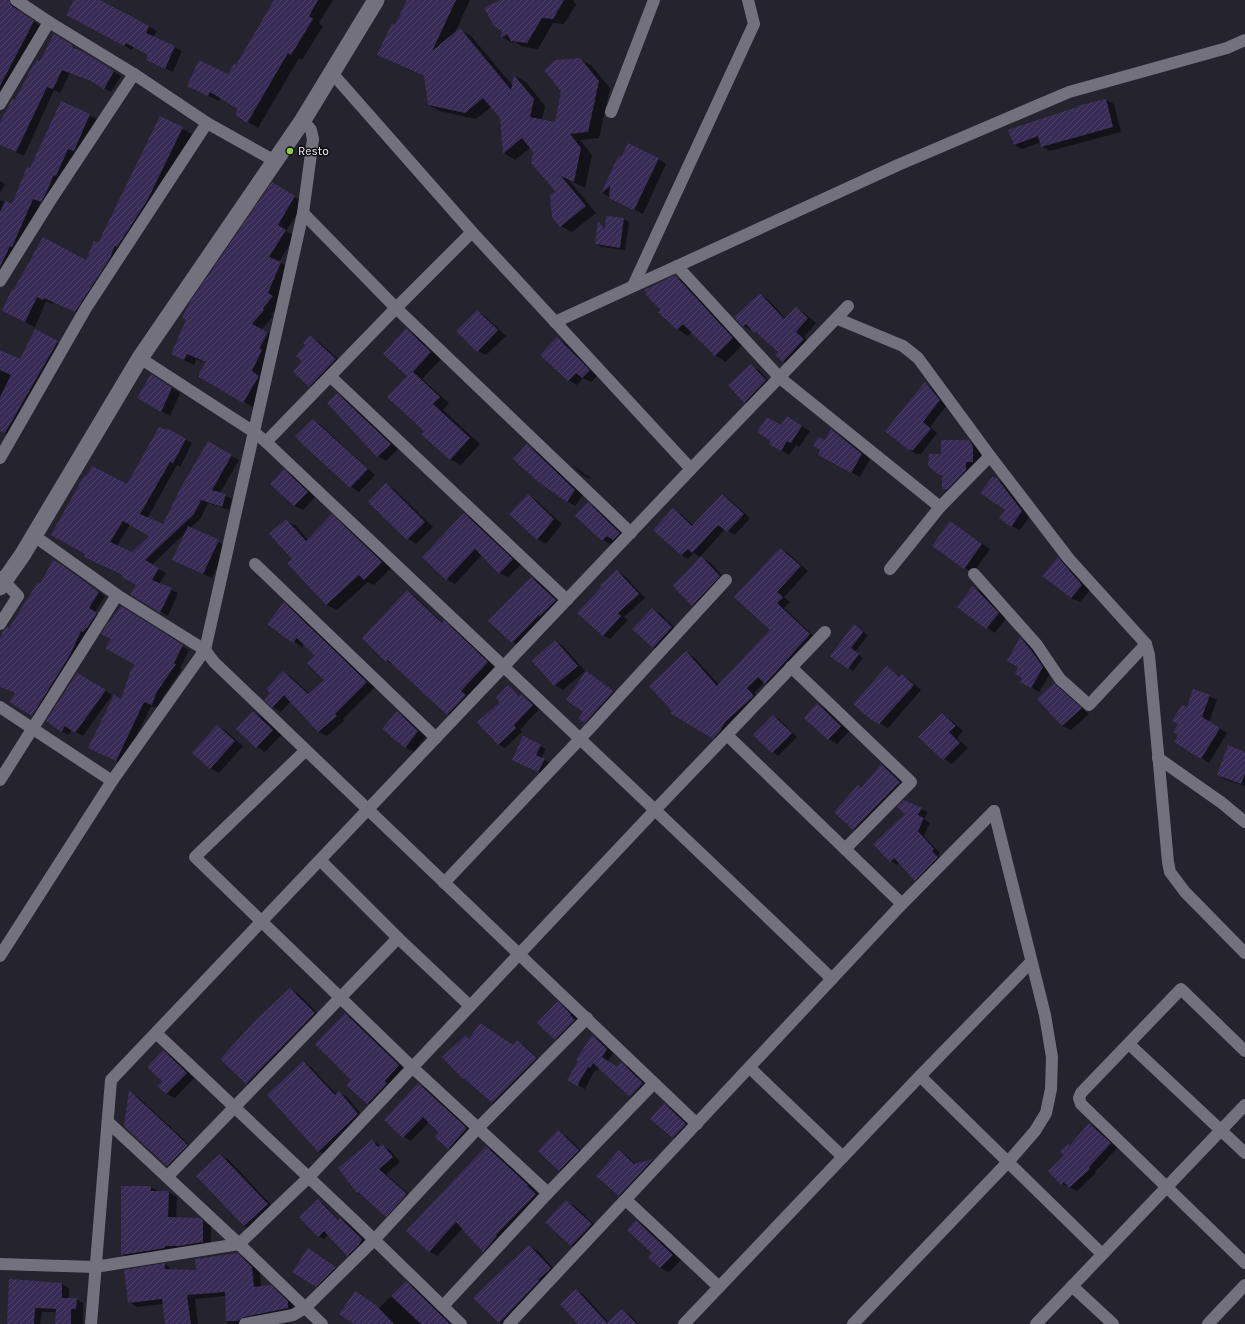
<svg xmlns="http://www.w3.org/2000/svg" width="1245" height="1324" viewBox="0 0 1245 1324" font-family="Karla,sans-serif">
<defs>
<pattern id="building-hatch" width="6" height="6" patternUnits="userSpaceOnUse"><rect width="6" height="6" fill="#382c57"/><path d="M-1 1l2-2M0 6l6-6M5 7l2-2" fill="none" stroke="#4c4168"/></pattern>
</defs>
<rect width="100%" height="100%" fill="#25232d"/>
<!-- shadow -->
<g fill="#0007" fill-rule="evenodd">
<polygon points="0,0 7,0 16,6 20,12 41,26 0,95"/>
<polygon points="75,0 98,0 157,31 153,37 182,51 173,72 147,60 150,55 134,47 132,50 75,19"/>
<polygon points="276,0 333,0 319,23 323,26 302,60 299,58 258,128 236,115 240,109 221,98 219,101 198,91 229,75 236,66"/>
<polygon points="408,0 470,0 454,35 460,30 471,36 513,86 515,76 526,82 545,106 542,120 556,123 579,59 591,65 610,88 599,138 580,140 592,155 585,188 569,180 596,213 572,232 561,226 556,191 531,147 515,160 504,153 500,118 491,107 476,119 440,111 428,105 425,77 390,61 396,26"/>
<polygon points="502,0 573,0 576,5 564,24 553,23 538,49 523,47 515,42 513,43 502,37"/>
<polygon points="54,35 121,76 111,92 98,85 70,73 60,93 54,90 24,156 0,145 0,126 40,62"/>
<polygon points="1106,100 1114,104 1121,132 1050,151 1042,146 1041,142 1022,149 1014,145"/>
<polygon points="62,102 97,119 49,205 41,202 20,250 0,283 0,200 12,205 31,170"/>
<polygon points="161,117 192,134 157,205 85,316 54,302 52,304 46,301 35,327 3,311 86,262 99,244"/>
<polygon points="619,157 658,159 666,164 643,214 602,193"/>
<polygon points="0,181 5,184 0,193"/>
<polygon points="282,189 304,203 286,231 295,236 279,262 290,268 278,299 282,302 272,314 273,316 261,330 256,352 258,353 268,333 276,338 268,382 253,407 200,377 207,363 196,359 194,365 172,354"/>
<polygon points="607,217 624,219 629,222 625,250 601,247 596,244 599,223 606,229"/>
<polygon points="675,276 687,283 743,344 726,362 715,355 692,332 688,336 677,329 662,310"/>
<polygon points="760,294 768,299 786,319 796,308 804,313 816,323 804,337 812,344 792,366 784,362 777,355 780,351 763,336 753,330 752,331 744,326"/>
<polygon points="477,311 485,316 506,336 486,355 478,351"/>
<polygon points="406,329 416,335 441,359 422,379 449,403 443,410 480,444 461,465 450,459 425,431 408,376"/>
<polygon points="35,331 68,348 16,439 0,430 0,351 20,360"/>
<polygon points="310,336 318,341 344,364 318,390 310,386 303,361"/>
<polygon points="557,338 565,343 597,376 591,382 583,378 577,385 569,380"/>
<polygon points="751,366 759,370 773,386 753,407 745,402 729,385"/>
<polygon points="159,380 180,393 170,416 138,398"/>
<polygon points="925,384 932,388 947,405 930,427 937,433 921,454 917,454 910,450"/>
<polygon points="337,394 345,399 398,449 386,461 377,456"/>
<polygon points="313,420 321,425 375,475 359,492 351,487"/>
<polygon points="795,422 810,431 799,447 796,445 789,455 781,450 781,426"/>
<path d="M 167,430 L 192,443 L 180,467 L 177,465 L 147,519 L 164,526 L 208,443 L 239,460 L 220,493 L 232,499 L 229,510 L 208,503 L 201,518 L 190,528 L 227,546 L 212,578 L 182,564 L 187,531 L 152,565 L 166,573 L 159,584 L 178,593 L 168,616 L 131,594 L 138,585 L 123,576 L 85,557 L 127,485 ZM 130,524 L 151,536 L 133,554 L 117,546 Z"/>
<polygon points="832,430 840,435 870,459 860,477 819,454"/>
<polygon points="969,441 978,446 981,451 981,466 951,494 943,489 943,476 940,474 942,455"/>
<polygon points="527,445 535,450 583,495 575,506 567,501"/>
<polygon points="572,465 591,478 590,479 582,475"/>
<polygon points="284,470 292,475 315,497 303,510 295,506 271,484"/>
<polygon points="997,479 1006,484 1030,516 1020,530 1012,526"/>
<polygon points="386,485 394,489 433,527 416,544 408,539"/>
<polygon points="722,495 729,499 750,518 735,535 725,529 700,557 710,562 727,581 701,610 692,605 701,558 694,553 688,559 681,554 673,510 681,514 694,526"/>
<polygon points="528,496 536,500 562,524 546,544 537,539"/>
<polygon points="588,504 596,508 627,538 621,544 615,540 611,544 603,540"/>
<polygon points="465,515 473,519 521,565 508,577 499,573 482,555 455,584 447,579"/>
<polygon points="332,516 342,521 391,568 374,585 368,582 337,610 327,605 289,563 293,559 286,520 296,526 308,540"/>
<polygon points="950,522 990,549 973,573 933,546"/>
<polygon points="780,549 788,553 808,571 784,597 790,602 784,608 817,639 774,687 765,682 754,693 761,701 721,742 672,713 686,653 694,657 719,685 772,630"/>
<polygon points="1058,558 1066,563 1090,590 1080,602 1071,598 1044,576"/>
<polygon points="69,570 105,596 95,612 103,618 39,719 10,702 15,693 0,687 0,641 10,630 41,585"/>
<polygon points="617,571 624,575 645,598 624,617 628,620 610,639 603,635"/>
<polygon points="532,578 540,583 563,605 521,647 513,642 490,621"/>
<polygon points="974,587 982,592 1006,618 995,633 958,607"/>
<polygon points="408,591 415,596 443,623 444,622 452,626 495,667 455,719 448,714 394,665 387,661"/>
<polygon points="284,603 292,608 375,687 343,719 344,721 327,736 319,732 291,701 281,712 273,707 271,693 283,672 291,677 310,694 325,680 316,656 304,644 302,647 294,642 269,623"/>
<polygon points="652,609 661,614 680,633 662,652 654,648 634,629"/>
<polygon points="128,612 189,650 180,668 182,669 163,697 159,708 151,706 123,764 96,751 122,701 136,665"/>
<polygon points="859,629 868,635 855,652 863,658 853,671 832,656"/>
<polygon points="1021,639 1029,643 1051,672 1039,692 1021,681 1024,678 1020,667"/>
<polygon points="555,641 563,646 585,671 563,690 555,685 533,661"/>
<polygon points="887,667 900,677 902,675 910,680 921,690 888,728 871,718"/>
<polygon points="77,674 112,695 83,736 72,730 68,735 61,731"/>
<polygon points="594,677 622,696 593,727 585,722 584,712"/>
<polygon points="1054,685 1062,689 1089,714 1071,730 1062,726"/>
<polygon points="508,687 520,696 521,695 528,699 539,709 520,730 522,732 505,748 498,744 501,702"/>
<polygon points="1209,696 1217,700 1209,722 1227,733 1209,763 1201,758 1187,709"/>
<polygon points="818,704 826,709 849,731 837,744 829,739 805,718"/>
<polygon points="254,712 262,717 281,735 265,752 257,747"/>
<polygon points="397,712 405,717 426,736 414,752 405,747"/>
<polygon points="942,714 950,719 963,731 957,738 968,748 952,764 944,759 920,737"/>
<polygon points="774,716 779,719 797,737 778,756 773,752 755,735"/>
<polygon points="217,726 226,731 243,746 219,773 210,768"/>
<polygon points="524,738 546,749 541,758 550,763 544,774 518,762"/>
<polygon points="1245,753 1245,786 1226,780 1218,775"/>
<polygon points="882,765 890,770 908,787 862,834 854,829 861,789"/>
<polygon points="921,809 928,812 924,819 930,823 924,836 940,853 938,855 944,861 922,884 915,880 899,863 897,865 891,861"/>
<polygon points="290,989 299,994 322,1018 255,1088 247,1083 221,1059"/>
<polygon points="558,1003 566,1007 578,1019 564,1044 556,1039"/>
<polygon points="346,1014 352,1018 406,1070 375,1107 368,1103 348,1085 353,1080"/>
<polygon points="466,1036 470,1039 514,1046 518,1042 524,1045 542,1062 499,1106 492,1103 470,1082 464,1078 444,1057"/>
<polygon points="593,1036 599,1040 613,1053 608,1061 617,1068 621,1063 628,1067 650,1088 637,1101 630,1097 599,1068 597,1071 595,1070 585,1089 569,1080"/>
<polygon points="163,1051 171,1056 194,1078 175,1098 167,1094 158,1085 163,1080"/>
<polygon points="304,1062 311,1067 337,1095 339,1093 347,1097 365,1119 326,1155 319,1151"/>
<polygon points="418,1084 426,1088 474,1133 456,1153 449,1148 436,1137 440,1133 429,1122 411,1141 404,1137"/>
<polygon points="130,1092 138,1097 195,1150 176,1170 168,1165"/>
<polygon points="664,1104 673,1109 694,1129 681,1142 673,1137"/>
<polygon points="1090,1124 1097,1128 1117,1148 1095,1172 1096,1173 1077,1191 1062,1184 1050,1171 1066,1156 1069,1146"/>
<polygon points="558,1132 566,1136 586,1155 568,1175 559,1170"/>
<polygon points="372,1141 390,1150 400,1162 386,1174 414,1199 394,1220 386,1216 365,1197 357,1193"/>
<polygon points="486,1147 494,1151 535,1190 535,1191 544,1199 491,1256 483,1251 463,1228 437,1256 429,1251"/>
<polygon points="619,1151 627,1156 636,1164 653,1160 660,1164 627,1199 619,1195"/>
<polygon points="220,1155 229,1160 275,1209 252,1230 244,1226"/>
<polygon points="151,1187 160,1192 169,1192 177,1197 176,1218 199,1219 211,1226 211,1246 130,1259 122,1254"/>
<polygon points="318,1200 323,1203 339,1220 341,1219 346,1222 367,1242 353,1258 348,1255 329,1234 324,1239 318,1236"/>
<polygon points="567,1202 575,1206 600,1230 580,1250 572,1246 547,1222"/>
<polygon points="637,1221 645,1226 681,1260 669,1272 661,1268 650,1257 654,1253"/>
<polygon points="529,1246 538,1251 558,1274 511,1324 503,1324 500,1322"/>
<polygon points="238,1254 246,1259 260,1272 261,1287 271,1286 279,1291 296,1307 296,1313 248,1324 227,1324 226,1296 195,1299 198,1324 166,1324 163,1304 137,1307 129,1302 125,1271 165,1264 173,1270 197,1271"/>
<polygon points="316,1254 344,1272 324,1291 316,1286"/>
<polygon points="406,1282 414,1287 452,1324 356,1324 363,1297 379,1308"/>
<polygon points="62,1284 69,1288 69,1299 76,1299 83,1303 83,1324 56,1324 56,1312 42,1312 40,1324 9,1324"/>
<polygon points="576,1290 584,1295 609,1323 622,1310 629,1314 639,1324 580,1324"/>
</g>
<!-- building -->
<g fill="url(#building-hatch)" fill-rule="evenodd">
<polygon points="0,0 9,0 12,6 34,21 0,86"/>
<polygon points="74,0 100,0 149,26 146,33 175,46 165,69 146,60 148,55 126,43 124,46 66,15"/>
<polygon points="274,0 318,0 309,16 313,19 291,55 288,53 247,123 235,115 238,109 210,92 208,96 187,86 199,60 228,74 234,64 236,65"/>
<polygon points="407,0 456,0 432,51 460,28 511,90 514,75 534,99 530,117 555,122 561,91 544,70 555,60 580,58 599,81 588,132 570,134 581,148 574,182 561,176 586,206 560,227 552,217 550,195 555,191 531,163 533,152 522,138 503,154 500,118 483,98 465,113 428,105 424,76 377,55 392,23 395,25"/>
<polygon points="500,0 564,0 553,19 542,18 527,43 511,41 507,34 501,38 502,31 494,26 484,8"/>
<polygon points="54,34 73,45 72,47 85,53 114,71 104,89 90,81 62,70 53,89 47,87 16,152 0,145 0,123 12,99 15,100 33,65 34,65 37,60 40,61"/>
<polygon points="1106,99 1113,127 1041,147 1038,136 1014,145 1008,130 1077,107 1077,106"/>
<polygon points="61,101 90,114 74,151 68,149 56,176 54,175 47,191 41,202 33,199 12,247 10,246 0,267 0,212 5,201 12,204 27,167 30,168"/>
<polygon points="160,116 183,127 148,199 117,247 115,246 110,258 75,312 44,298 43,300 37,297 25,322 2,311 12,289 14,289 43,237 86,260 94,241 98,243"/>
<polygon points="628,143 659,158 634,210 609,198 610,186 601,194 618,156 621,157"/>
<polygon points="272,182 295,196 278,225 286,230 269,257 281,262 268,293 273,296 263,308 264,310 252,324 267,332 259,348 262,350 252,371 259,376 243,403 199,377 199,373 206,362 187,354 184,360 171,354 186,320 182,318 190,302"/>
<polygon points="606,216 624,218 620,248 595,244 598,221 605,229"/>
<polygon points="675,275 733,338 715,356 683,324 677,330 658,312 661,310 645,294 647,293 644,290"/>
<polygon points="760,293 784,319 796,307 808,318 796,332 804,339 783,362 775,355 778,352 755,331 754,333 746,324 743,327 734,317"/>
<polygon points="477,310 498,330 477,352 456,331"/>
<polygon points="406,328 431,352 413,372 440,397 433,404 470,438 450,460 421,434 424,431 387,397 407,376 383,354"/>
<polygon points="35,329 58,341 5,433 0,431 0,397 11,375 0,370 0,350 20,359"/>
<polygon points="310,335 336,359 309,387 293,372 302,361 296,356 305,345 303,343"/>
<polygon points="557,337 590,370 582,378 576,373 568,381 540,355"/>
<polygon points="751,364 766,380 744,403 728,385"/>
<polygon points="151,374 172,388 161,412 137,398"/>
<polygon points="925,382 940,400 923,422 931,429 913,450 909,450 885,431"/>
<polygon points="337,393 391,444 377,457 327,403"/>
<polygon points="787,416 802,426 791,443 787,441 781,451 769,444 771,441 757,432 767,417 781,425"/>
<polygon points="313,419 368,469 350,488 295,437"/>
<path d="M 159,427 L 166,430 L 167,428 L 186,439 L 173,463 L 170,462 L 140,514 L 163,524 L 180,489 L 208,441 L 232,455 L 212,490 L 226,494 L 222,507 L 201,500 L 194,514 L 145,560 L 159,568 L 152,580 L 172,588 L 160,613 L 130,594 L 136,585 L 122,577 L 122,575 L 84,557 L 85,554 L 51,535 L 84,476 L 86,477 L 92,466 L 127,484 ZM 123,521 L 149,536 L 132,552 L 110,542 Z"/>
<polygon points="831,429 862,454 851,473 818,455 820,450 813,446 818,437 825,440"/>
<polygon points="941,440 969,440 973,446 973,462 966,462 966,470 947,490 942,489 942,475 939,475 928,466 929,454 941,454"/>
<polygon points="527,444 575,490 567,502 536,480 513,459"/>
<polygon points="284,469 308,492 294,506 270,484"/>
<polygon points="992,477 997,478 1022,511 1011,527 999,518 1005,510 980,493"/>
<polygon points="386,483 425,522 407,540 368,502"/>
<polygon points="528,494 554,519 537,540 509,514"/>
<polygon points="722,494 744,514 727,532 718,525 692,553 688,549 681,555 653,530 673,508 692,526"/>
<polygon points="588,502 620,533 613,540 607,536 602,541 575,516"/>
<polygon points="464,513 513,559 499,574 475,549 446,580 422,557"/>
<polygon points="332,514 382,562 364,580 359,575 326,605 287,563 292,559 269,534 286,519 306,541"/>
<polygon points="950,521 982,544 964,569 932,546"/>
<polygon points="188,526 219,540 203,574 172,560"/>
<polygon points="780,548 801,566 777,592 783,597 777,603 810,634 765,684 758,677 747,688 754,696 725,722 720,731 713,739 670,713 672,711 649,686 686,651 717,686 770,630 734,597"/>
<polygon points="701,556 720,576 692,606 673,586"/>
<polygon points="1058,557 1082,585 1071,598 1042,576"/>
<polygon points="53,560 62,565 99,592 89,608 97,613 87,628 86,628 83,632 81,631 70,655 32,716 9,702 15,693 0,687 0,638 3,631 7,627 9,628 38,582 40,584"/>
<polygon points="617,570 639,594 618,613 621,616 603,636 577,613 601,587 600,585"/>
<polygon points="531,577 556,600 540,616 539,615 512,643 488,621"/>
<polygon points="973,586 999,613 986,629 957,607"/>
<polygon points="407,590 442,623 444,620 488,662 461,691 466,695 447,715 388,660 386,662 362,638"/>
<polygon points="284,602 367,682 335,714 337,716 318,732 284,695 272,708 264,700 270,693 266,689 283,671 308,694 324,680 307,663 315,656 297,638 293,643 267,624"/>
<polygon points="121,606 183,645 174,663 176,664 156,693 152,705 144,702 116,761 88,748 114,695 121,699 131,670 135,665 105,648 111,639 101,634 109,621 110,622"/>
<polygon points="652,608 672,627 653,648 632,629"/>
<polygon points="854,624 863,632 851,648 859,654 848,669 830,656"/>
<polygon points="1020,637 1031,650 1043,667 1031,688 1020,682 1022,678 1015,674 1018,667 1007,661"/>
<polygon points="555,640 578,666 554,686 532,661"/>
<polygon points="887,666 899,677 902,674 914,685 879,724 870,719 853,704"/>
<polygon points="586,671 614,691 585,723 578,719 583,712 566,700"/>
<polygon points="77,673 106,690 75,733 65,726 61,732 46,721"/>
<polygon points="1054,683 1082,708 1062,726 1037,699"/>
<polygon points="508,685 519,696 521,694 533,705 514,725 516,728 498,745 477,722 500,702 496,698"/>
<polygon points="1193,689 1210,695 1202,717 1220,728 1201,759 1174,742 1178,735 1173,732 1178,724 1172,721 1182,705 1187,707"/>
<polygon points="817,703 841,726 828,740 804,718"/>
<polygon points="253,711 273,730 256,748 236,729"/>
<polygon points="397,711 418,731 405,748 382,729"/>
<polygon points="942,713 956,726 949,732 960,743 943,760 918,737"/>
<polygon points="773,715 792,733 772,753 753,735"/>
<polygon points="217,725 235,741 210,769 192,753"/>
<polygon points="523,736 541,745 536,755 545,759 538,772 512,760"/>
<polygon points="1228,745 1245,752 1245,774 1241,784 1217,775"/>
<polygon points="881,764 900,782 853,830 834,812 858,785 861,788"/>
<polygon points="904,800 922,808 918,815 924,818 918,831 934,849 932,851 938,857 915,881 894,858 890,862 873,844 905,814 897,807"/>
<polygon points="290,988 315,1013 246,1084 220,1059 256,1020"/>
<polygon points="558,1001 571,1014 570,1015 575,1020 555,1040 537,1023"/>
<polygon points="345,1013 399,1065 385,1081 387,1083 367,1104 346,1085 351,1080 315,1044"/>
<polygon points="480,1023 513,1045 517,1040 537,1058 492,1103 464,1078 463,1079 442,1057 466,1035 469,1039"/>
<polygon points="592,1035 607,1049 602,1057 617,1067 621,1062 643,1083 630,1097 593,1063 590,1068 588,1067 577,1086 567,1080 578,1061 576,1060"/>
<polygon points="163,1050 187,1073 166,1094 157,1086 162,1081 147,1067"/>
<polygon points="303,1061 335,1095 339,1091 358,1114 318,1152 267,1095"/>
<polygon points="418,1083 467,1128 448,1149 435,1137 439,1133 423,1117 403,1138 384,1120"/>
<polygon points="129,1090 188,1145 167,1166 124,1126"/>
<polygon points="664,1103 686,1124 673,1138 650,1119"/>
<polygon points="1089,1123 1111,1143 1089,1167 1090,1169 1069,1188 1064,1182 1061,1185 1048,1171 1064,1156 1060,1151 1068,1144 1069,1146"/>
<polygon points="558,1130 579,1150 559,1171 538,1151"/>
<polygon points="372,1140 378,1147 382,1144 393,1157 379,1169 407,1194 386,1217 358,1192 357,1193 338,1168"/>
<polygon points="486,1146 528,1185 527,1186 536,1194 496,1235 497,1236 483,1252 456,1222 429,1252 406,1231"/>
<polygon points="619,1150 634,1164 653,1159 619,1196 596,1176"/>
<polygon points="220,1154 268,1204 244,1226 196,1176"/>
<polygon points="121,1186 151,1186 151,1191 169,1191 168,1217 200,1218 203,1221 203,1242 179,1246 165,1246 165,1248 121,1255"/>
<polygon points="318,1199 338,1220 340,1218 362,1239 358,1246 347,1256 324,1231 318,1237 299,1217"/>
<polygon points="566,1200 592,1224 571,1246 545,1222"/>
<polygon points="636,1220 673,1255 660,1268 648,1257 652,1253 627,1230"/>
<polygon points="529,1245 551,1268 538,1280 539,1281 499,1323 473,1298 490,1281"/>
<polygon points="308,1248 336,1267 316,1287 292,1272"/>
<polygon points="238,1253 252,1267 254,1287 271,1285 288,1301 288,1308 244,1317 238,1321 226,1321 225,1292 187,1295 191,1324 165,1324 162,1299 128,1303 124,1270 165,1263 165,1269 196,1270 195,1259"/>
<polygon points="9,1279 62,1283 62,1298 77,1298 76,1309 71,1309 71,1324 55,1324 56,1309 35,1308 34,1324 7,1324"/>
<polygon points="406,1281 450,1324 421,1324 391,1296"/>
<polygon points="576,1289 607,1323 622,1309 637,1324 578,1324 560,1304"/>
<polygon points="355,1291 376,1305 394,1324 354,1324 339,1314"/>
</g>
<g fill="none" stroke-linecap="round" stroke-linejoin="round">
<!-- street -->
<g stroke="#73717d" stroke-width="12">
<polyline points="16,0 49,22 134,74 207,123 275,161"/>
<polyline points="0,104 49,22"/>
<polyline points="611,112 654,0"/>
<polyline points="303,213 396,308 631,533"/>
<polyline points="677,266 780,378 940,507"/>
<polyline points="0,281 50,201 134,74"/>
<polyline points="633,286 754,24 748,0"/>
<polyline points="838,319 903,346 918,358 990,456 1069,559 1146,644 1149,655 1168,862 1170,872 1185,892 1245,953"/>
<polyline points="555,322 898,165 1069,92 1227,48 1245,40"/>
<path d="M 140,358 L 254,432 L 266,442 C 455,621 645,799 832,979"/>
<polyline points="330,376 567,600"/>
<polyline points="266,442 396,308 472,232"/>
<polyline points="0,458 86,308 207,123"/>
<polyline points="691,469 848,306"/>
<path d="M 33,535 L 117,595 L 205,650 L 214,662 C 374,817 536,970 697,1124"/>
<polyline points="255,564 436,738"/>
<polyline points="890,569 940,507 990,456"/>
<polyline points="974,574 1037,645 1060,679 1089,705 1146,644"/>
<polyline points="0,577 18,596 0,624"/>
<polyline points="791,667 911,782 845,849"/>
<polyline points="0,707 112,781"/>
<polyline points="727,735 902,904"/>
<polyline points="305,751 195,857 412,1067 548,1193"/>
<polyline points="1158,758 1222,803 1245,822"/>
<polyline points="0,780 117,595"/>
<polyline points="320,860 398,938 470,1006"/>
<polyline points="444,883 580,739 726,580"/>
<polyline points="0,956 112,781 205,650 303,213 313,139 311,130 303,120"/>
<polyline points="156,1033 357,1223 461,1324"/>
<polyline points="1129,1044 1245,1153"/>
<polyline points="1245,1051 1181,989 1081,1093 1079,1098 1081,1104 1245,1263"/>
<polyline points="750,1068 843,1157"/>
<polyline points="920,1076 1102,1254"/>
<polyline points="108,1122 239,1244 322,1324"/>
<polyline points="167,1177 398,938"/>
<polyline points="626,1200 719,1287"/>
<polyline points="0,1264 95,1267 239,1244 309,1177 656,809 825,632"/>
<polyline points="1072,1286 1113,1324"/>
<polyline points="443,1306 548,1193 654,1083"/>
<polyline points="91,1324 111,1080 691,469 472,232 332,73"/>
<polyline points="245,1324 293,1315 305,1308 374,1240 478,1128 587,1018"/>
<polyline points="509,1324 902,904 994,811"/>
<polyline points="684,1324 920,1076 1031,962"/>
<polyline points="853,1324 1008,1162 1035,1131 1046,1113 1051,1089 1052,1057 1045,1015 994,811"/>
<polyline points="1036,1324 1245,1105"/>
<polyline points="1208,1324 1245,1285"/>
</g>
<!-- secondary -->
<polyline stroke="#73717d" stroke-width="17" points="0,587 23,554 140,358 303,120 376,0"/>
</g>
<!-- markers -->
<circle fill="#8bce46" stroke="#0e0d12" stroke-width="1.5" cx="290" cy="151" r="4"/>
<g text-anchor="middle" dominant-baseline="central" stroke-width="3" stroke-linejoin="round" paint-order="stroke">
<!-- poi labels -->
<g font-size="12" fill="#f5f4fb" stroke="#0e0d12" text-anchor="start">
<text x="298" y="151">Resto</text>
</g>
</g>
</svg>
